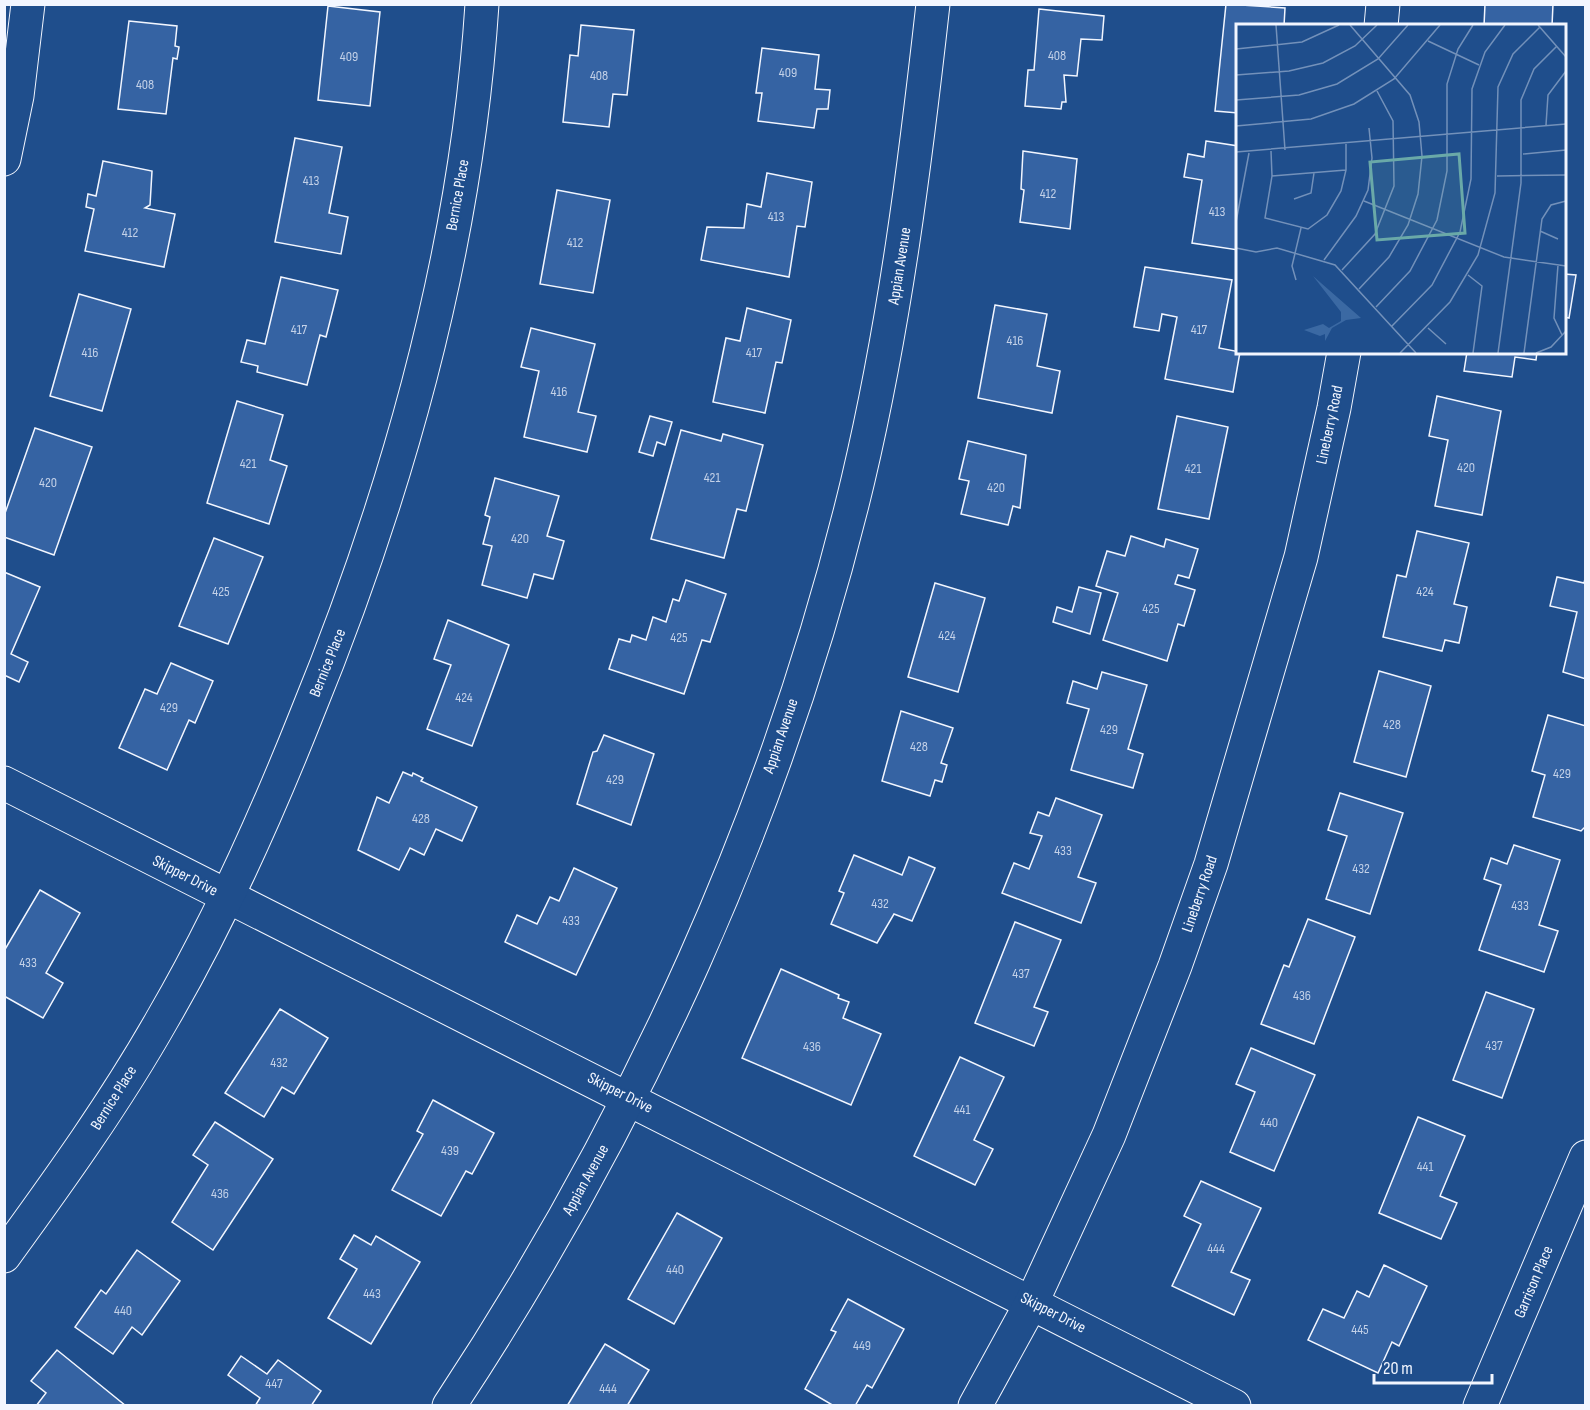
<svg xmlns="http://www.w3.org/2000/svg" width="1590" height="1410" viewBox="0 0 1590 1410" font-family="'Sofia Sans Condensed',sans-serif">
<rect width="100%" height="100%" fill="#1f4e8c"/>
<!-- building -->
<g fill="#3563a3" stroke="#f2f6ff" stroke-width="1.5">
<polygon points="1226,4 1285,8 1284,26 1238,26 1238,113 1215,111"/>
<polygon points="1485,4 1553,4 1552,26 1484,26"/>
<polygon points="328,6 380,12 370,106 318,100"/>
<polygon points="1039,9 1104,16 1102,40 1081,39 1077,76 1064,75 1066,102 1062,102 1061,109 1025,106 1028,70 1034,70"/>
<polygon points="129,21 177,26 175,46 179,47 177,59 173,58 166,114 118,109"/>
<polygon points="581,25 634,30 627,95 613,94 609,127 563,122 570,55 578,56"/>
<polygon points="762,48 819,55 815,89 830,90 828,109 817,109 814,128 758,121 762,93 756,93"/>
<polygon points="295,138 342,147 329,213 348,217 341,254 275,242"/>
<polygon points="1206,141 1238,146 1238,250 1192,243 1202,180 1184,177 1188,154 1204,157"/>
<polygon points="1023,151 1077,159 1070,229 1020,222 1024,190 1021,189"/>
<polygon points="103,161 152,171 150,205 145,208 175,214 164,267 85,251 94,209 86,207 88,194 96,196"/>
<polygon points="767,173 812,182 805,227 797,226 789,277 701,260 707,227 744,228 747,204 761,207"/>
<polygon points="557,190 610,200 593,293 540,284"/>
<polygon points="1145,267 1232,280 1219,348 1240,352 1233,392 1165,379 1177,317 1162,314 1159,331 1134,327"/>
<polygon points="1564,274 1576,275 1569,318 1564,317"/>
<polygon points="281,277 338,290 326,337 320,335 307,385 257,372 258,366 241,362 247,340 265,344"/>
<polygon points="79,294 131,309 102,411 50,396"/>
<polygon points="995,305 1047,314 1037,366 1060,371 1052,413 978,398"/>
<polygon points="747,308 791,320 782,363 776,362 765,413 713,402 726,338 740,341"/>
<polygon points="531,328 595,344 578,412 596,416 587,452 524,437 539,371 521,367"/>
<polygon points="1467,352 1537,352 1536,360 1515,357 1512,377 1464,371"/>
<polygon points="1437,396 1501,411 1482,515 1435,506 1448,440 1429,436"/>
<polygon points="237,401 283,415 270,460 287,466 269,524 207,503"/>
<polygon points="650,416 672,422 665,445 657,442 653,456 639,452"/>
<polygon points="1177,416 1228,427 1209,519 1158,509"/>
<polygon points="35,428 92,447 54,555 4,537 4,516"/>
<polygon points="681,430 721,441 723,434 763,445 746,511 737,509 724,558 651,539"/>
<polygon points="968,441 1026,455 1020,508 1013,506 1008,525 961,514 969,481 959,479"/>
<polygon points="495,478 559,496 547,536 564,541 553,579 534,574 527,598 482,585 492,546 483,544 490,517 485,515"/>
<polygon points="1417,531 1469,543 1454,604 1467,607 1459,643 1445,640 1442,651 1383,637 1397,575 1406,577"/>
<polygon points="1131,536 1164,547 1166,539 1198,549 1189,578 1178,575 1175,584 1195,590 1184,626 1178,624 1167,661 1103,640 1118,593 1096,586 1107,551 1125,556"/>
<polygon points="214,538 263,557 228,644 179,626"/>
<polygon points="4,572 40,587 11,654 28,662 19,682 4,675"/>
<polygon points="1586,575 1586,679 1563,672 1577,612 1550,606 1557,577 1584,583"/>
<polygon points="686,580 726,594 710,642 702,640 684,694 609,669 619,639 630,642 632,635 646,640 653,617 666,622 673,599 679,601"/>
<polygon points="935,583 985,598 958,692 908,677"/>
<polygon points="1079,587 1101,593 1090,634 1053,622 1057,607 1072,612"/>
<polygon points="448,620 509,645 472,746 427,729 451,665 434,659"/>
<polygon points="171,663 213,681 195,723 189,720 167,770 119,748 145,689 157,694"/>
<polygon points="1379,671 1431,686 1406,777 1354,762"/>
<polygon points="1102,672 1147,685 1128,749 1143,754 1133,788 1071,770 1089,709 1067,703 1073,681 1097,689"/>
<polygon points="901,711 953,728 941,763 947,765 942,782 935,780 930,796 882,781"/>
<polygon points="1548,715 1586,726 1586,826 1581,831 1533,817 1545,775 1532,771"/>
<polygon points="604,735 654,754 631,825 577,804 593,752 597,751"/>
<polygon points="403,772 412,776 413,773 423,778 421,781 477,807 462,841 436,829 424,855 410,848 399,870 358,850 377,797 389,803"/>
<polygon points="1340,793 1403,813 1370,914 1326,899 1347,836 1328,830"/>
<polygon points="1056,798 1102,815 1078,877 1096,883 1081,923 1002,893 1014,863 1029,869 1042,836 1030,833 1038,812 1049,816"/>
<polygon points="1514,845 1560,860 1539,925 1558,931 1544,972 1479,950 1501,885 1484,879 1491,858 1507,864"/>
<polygon points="854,855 902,875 909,857 935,868 912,921 894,914 877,943 831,924 844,893 839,891"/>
<polygon points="574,868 617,888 576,975 505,942 517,915 537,924 550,897 559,901"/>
<polygon points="40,890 80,913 46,973 63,983 43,1018 4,996 4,951"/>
<polygon points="1308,919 1355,937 1314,1044 1261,1024 1284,965 1289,967"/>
<polygon points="1015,922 1061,940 1034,1007 1048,1012 1034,1046 975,1023"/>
<polygon points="781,969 839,995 838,998 849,1002 843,1018 881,1034 851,1105 742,1058"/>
<polygon points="1486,992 1534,1009 1502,1098 1453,1080"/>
<polygon points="280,1009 328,1038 294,1094 282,1087 264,1117 225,1093"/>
<polygon points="1251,1048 1315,1075 1274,1171 1230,1152 1255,1092 1236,1084"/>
<polygon points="960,1057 1004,1077 974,1140 993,1149 975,1185 914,1156"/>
<polygon points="433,1100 494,1133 472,1174 466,1171 441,1216 392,1190 423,1134 417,1131"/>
<polygon points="1418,1117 1465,1136 1440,1196 1457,1203 1441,1239 1379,1213"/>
<polygon points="215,1122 273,1159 213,1250 172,1222 208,1165 193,1155"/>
<polygon points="1201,1181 1261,1208 1231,1272 1250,1280 1234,1315 1172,1286 1201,1224 1184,1216"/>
<polygon points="677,1213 722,1238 674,1324 628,1299"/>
<polygon points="354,1235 371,1245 376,1236 420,1262 371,1344 328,1318 357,1269 340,1259"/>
<polygon points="137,1250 180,1281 142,1335 132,1327 113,1354 75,1327 101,1290 106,1294"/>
<polygon points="1384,1265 1427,1286 1399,1346 1392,1342 1378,1373 1308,1340 1323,1309 1344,1318 1357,1291 1369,1297"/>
<polygon points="848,1299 904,1329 872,1388 867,1385 855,1406 834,1406 805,1389 836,1332 831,1330"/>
<polygon points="605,1344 649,1370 627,1406 567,1406"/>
<polygon points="57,1350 126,1406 36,1406 46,1393 31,1381"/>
<polygon points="241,1356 267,1374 278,1360 321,1391 311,1406 255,1406 260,1398 228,1375"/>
</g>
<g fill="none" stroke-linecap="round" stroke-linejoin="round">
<!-- street casing -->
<g stroke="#f2f6ff" stroke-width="35">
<g id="street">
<polyline points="1381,26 1383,4"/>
<polyline points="4,159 17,96 28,4"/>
<polyline points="4,783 1234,1406"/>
<path d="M 4,1256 C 60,1179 116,1101 163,1018 C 219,922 265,819 306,716 C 399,489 466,250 482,4"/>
<path d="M 449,1406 C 636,1123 779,811 858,480 C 895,323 915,165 933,4"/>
<polyline points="975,1406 1032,1302 1109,1135 1175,966 1211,864 1301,557 1334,408 1344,352"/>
<polyline points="1480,1406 1586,1157"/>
</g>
</g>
<!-- street -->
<use href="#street" stroke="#1f4e8c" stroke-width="33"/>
</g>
<g text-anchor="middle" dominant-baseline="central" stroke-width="4.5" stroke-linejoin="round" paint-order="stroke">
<!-- number labels -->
<g font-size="14" fill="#c3d1e8">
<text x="1057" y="55">408</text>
<text x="349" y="56">409</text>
<text x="788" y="72">409</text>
<text x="599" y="75">408</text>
<text x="145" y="84">408</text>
<text x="311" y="180">413</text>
<text x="1048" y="193">412</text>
<text x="1217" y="211">413</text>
<text x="776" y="216">413</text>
<text x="130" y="232">412</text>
<text x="575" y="242">412</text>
<text x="299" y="329">417</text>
<text x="1199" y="329">417</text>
<text x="1015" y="340">416</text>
<text x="90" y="352">416</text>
<text x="754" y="352">417</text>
<text x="559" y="391">416</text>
<text x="248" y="463">421</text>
<text x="1466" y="467">420</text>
<text x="1193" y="468">421</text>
<text x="712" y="477">421</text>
<text x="48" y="482">420</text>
<text x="996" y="487">420</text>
<text x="520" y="538">420</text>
<text x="221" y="591">425</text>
<text x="1425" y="591">424</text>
<text x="1151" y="608">425</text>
<text x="947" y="635">424</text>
<text x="679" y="637">425</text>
<text x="464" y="697">424</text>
<text x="169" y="707">429</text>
<text x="1392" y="724">428</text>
<text x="1109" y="729">429</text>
<text x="919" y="746">428</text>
<text x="1562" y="773">429</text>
<text x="615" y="779">429</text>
<text x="421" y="818">428</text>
<text x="1063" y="850">433</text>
<text x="1361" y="868">432</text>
<text x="880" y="903">432</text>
<text x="1520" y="905">433</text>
<text x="571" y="920">433</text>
<text x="28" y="962">433</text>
<text x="1021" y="973">437</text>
<text x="1302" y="995">436</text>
<text x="1494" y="1045">437</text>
<text x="812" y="1046">436</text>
<text x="279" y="1062">432</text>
<text x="962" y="1109">441</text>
<text x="1269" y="1122">440</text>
<text x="450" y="1150">439</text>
<text x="1425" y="1166">441</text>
<text x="220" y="1193">436</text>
<text x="1216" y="1248">444</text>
<text x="675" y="1269">440</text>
<text x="372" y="1293">443</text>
<text x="123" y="1310">440</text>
<text x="1360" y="1329">445</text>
<text x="862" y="1345">449</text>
<text x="274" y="1383">447</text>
<text x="608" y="1388">444</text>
</g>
<!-- street labels -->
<g font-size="16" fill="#f2f6ff" stroke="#1f4e8c">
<text transform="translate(458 195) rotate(-80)">Bernice Place</text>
<text transform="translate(900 266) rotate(-81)">Appian Avenue</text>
<text transform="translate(1330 425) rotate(-78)">Lineberry Road</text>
<text transform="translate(328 663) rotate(-68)">Bernice Place</text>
<text transform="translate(781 736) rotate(-71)">Appian Avenue</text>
<text transform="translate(185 876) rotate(27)">Skipper Drive</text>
<text transform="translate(1200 894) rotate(-71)">Lineberry Road</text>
<text transform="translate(620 1093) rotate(27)">Skipper Drive</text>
<text transform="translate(114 1098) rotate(-58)">Bernice Place</text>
<text transform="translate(586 1180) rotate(-61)">Appian Avenue</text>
<text transform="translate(1534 1282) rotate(-67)">Garrison Place</text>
<text transform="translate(1053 1313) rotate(27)">Skipper Drive</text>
</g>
</g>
<!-- overview -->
<g transform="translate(1236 24)">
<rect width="330" height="330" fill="#1f4e8c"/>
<path d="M 77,252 L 125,294 L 110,296 L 96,304 L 89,317 L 89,310 L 84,312 L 68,306 L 87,300 L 93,304 L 105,297 L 105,288 Z" fill="#3b69a3"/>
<path fill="none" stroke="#7391ba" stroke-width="1.5" d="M 40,1 L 49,126M 114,1 L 174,71 L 183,98 L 186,132 L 182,170 L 172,201 L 153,233 L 123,265M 302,1 L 330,33M 192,17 L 243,41M 0,25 L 66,18 L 103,1M 0,51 L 53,47 L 87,39 L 119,22 L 141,1M 0,76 L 63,71 L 101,60 L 142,35 L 172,1M 310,101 L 312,71 L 330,47M 0,102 L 75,95 L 118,80 L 158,55 L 204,1M 35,127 L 36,152 L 29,194 L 72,205 L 91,191 L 105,167 L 110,146 L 110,120M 0,128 L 330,100M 287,130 L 330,126M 36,152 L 110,146M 261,152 L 330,151M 58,175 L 75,169 L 78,149M 128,177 L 268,233 L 330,242M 0,198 L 13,129M 304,207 L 322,215M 0,224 L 20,228 L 41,224 L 99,241 L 180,329M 88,236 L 120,192 L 132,166 L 136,134 L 133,104M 322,241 L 318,294 L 326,311M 106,246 L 139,210 L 158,162 L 157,97 L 141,67M 232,251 L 246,262 L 237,329M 60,256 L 56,242 L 65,204M 140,283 L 174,247 L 201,196 L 211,147 L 211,60 L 222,25 L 237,1M 156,302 L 196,261 L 224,208 L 235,155 L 236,65 L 249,28 L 269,1M 192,304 L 210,320M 164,329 L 214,278 L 242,231 L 259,169 L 262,63 L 277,30 L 304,3M 262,329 L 285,159 L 285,76 L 298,45 L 321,22M 288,329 L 306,195 L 315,181 L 330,177M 300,329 L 315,323 L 330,307"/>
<path fill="#6aa9a8" fill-opacity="0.15" stroke="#6aa9a8" stroke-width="3" d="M 223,130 L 229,209 L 141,216 L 134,138 Z"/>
<rect width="330" height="330" fill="none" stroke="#f2f6ff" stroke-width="3"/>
</g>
<!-- border -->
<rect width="1590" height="1410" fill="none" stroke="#f2f6ff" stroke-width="12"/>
<!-- scale -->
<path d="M1374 1374v9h118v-9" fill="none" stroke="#f2f6ff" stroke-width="3"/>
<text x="1383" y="1374" font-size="18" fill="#f2f6ff" stroke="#1f4e8c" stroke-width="4.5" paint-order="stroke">20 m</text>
</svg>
